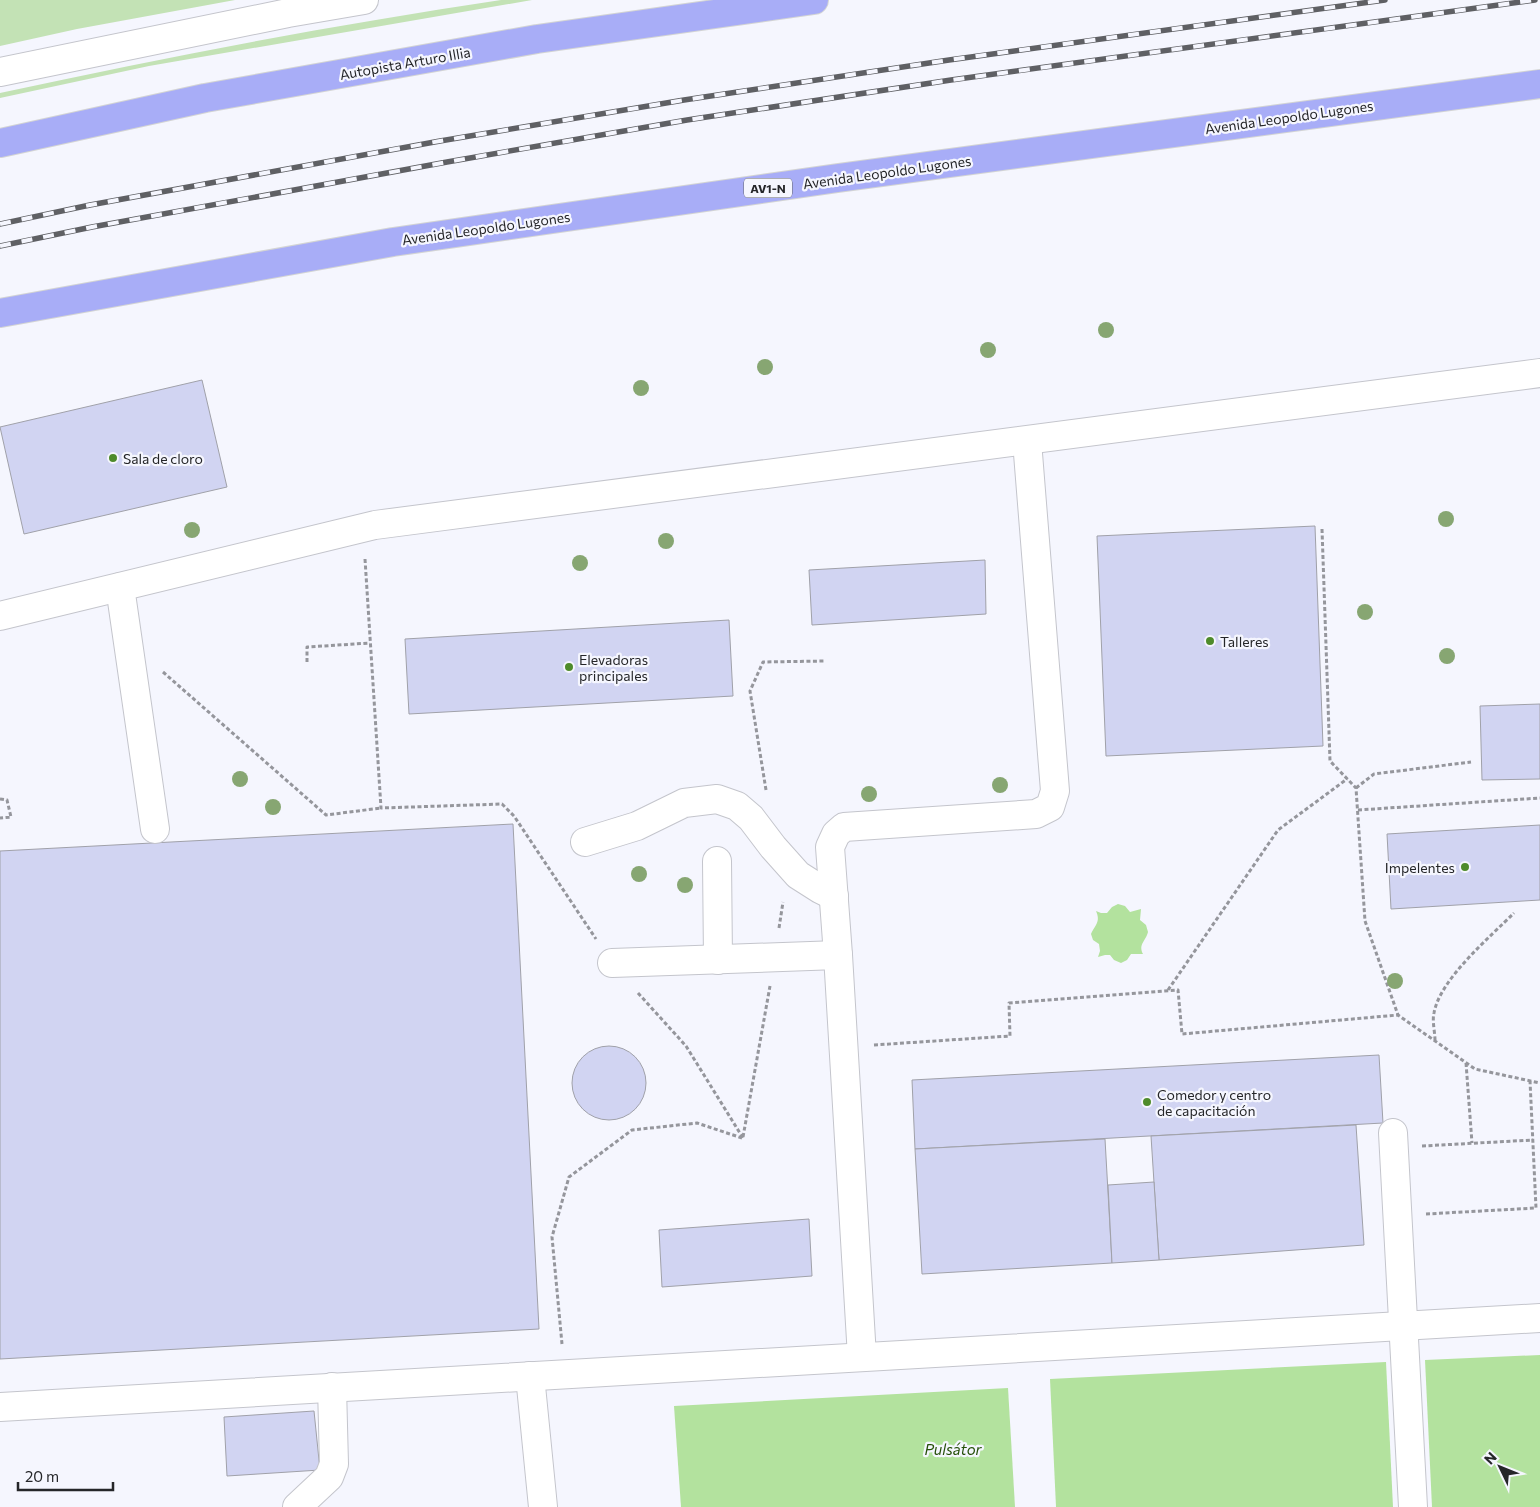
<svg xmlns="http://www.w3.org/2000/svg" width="1540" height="1507" viewBox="0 0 1540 1507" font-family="Commissioner,sans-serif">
<rect width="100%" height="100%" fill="#f5f6fe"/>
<!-- green -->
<g fill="#c3e2b5">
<polygon points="0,0 235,0 77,29 0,46"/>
<path d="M 501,0 L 532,0 L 149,66 L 0,98 L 0,93 C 166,57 333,25 501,0 Z"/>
</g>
<!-- water -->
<g fill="#b3e29e">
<path d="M 1118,904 L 1125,906 L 1130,912 L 1141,909 L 1140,920 L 1146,925 L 1148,932 C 1146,941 1138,944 1143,954 L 1131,954 L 1127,960 L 1121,963 L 1114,960 L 1110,955 L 1105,955 L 1098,957 L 1100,951 L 1099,944 L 1093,940 L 1091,934 C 1095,925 1101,922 1096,911 L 1101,913 L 1107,913 L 1112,907 Z"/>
<polygon points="1540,1355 1540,1507 1432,1507 1425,1360"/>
<polygon points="1386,1362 1393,1507 1056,1507 1050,1379"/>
<polygon points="1008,1388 1015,1507 681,1507 674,1406"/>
</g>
<!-- building -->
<g fill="#d1d4f2" stroke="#a0a1a9">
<polygon points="202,380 227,487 24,534 0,427"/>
<polygon points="1315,526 1323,746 1106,756 1097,536"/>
<polygon points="985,560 986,614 812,625 809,570"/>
<polygon points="729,620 733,696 409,714 405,639"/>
<polygon points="1540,704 1540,779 1482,780 1480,706"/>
<polygon points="513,824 539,1329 0,1359 0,851"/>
<polygon points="1540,825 1540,900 1391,909 1387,834"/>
<circle cx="609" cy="1083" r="37"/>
<polygon points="1379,1055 1383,1123 915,1149 912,1080"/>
<polygon points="1356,1125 1364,1245 1159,1260 1151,1136"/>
<polygon points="1105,1139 1112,1263 922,1274 915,1149"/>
<polygon points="1154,1182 1159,1260 1112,1263 1108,1185"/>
<polygon points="809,1219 812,1276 662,1287 659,1230"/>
<polygon points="314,1411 320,1470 227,1476 224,1417"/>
</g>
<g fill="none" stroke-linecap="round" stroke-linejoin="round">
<!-- minor casing -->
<g stroke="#c4c5cc" stroke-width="30">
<g id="minor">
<polyline points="0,72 288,13 364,0"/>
<polyline points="120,587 155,829"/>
<polyline points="0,616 375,525 1540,373"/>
<polyline points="585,842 637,826 684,803 717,799 737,806 751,818 773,847 798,875 820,889 834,896"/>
<polyline points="717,861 718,960"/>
<polyline points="612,963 838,955"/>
<polyline points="1393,1133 1413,1507"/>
<polyline points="862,1357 838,955 830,847 836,834 844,827 1036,814 1050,807 1055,791 1027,441"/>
<polyline points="530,1376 543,1507"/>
<polyline points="0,1407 1540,1318"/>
<polyline points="297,1507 329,1477 334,1464 332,1387"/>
</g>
</g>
<!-- highway casing -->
<g stroke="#d3d4d4" stroke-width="30">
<g id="highway">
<polyline points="0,143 205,98 537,39 814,0"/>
<polyline points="0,313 393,242 838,178 1540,84"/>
</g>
</g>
<!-- path -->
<g stroke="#95969c" stroke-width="3" stroke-dasharray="4 2.5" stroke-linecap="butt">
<polyline points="1322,529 1330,761 1356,788 1365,921 1398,1015"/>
<polyline points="365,559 381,808 502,804 514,816 596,939"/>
<polyline points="307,662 307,647 370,643"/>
<polyline points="163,672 326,815 381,808"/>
<polyline points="1356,788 1374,774 1471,762"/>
<polyline points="766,790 750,691 763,662 825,661"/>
<polyline points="0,799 7,800 11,817 0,818"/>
<polyline points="1358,810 1540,798"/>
<polyline points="779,928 783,902"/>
<polyline points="1168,990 1278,830 1347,779"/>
<polyline points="638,993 686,1046 743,1138"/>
<path d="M 1435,1040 C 1435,1032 1432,1021 1434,1013 C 1440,979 1490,937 1514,913"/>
<polyline points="874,1045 1010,1036 1009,1003 1178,990 1182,1034 1398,1015 1475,1069 1540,1083"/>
<polyline points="1466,1063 1472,1143"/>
<polyline points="743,1137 770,986"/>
<polyline points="1422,1146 1533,1140"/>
<polyline points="1426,1214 1536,1208 1530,1081"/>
<polyline points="562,1344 552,1237 569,1177 632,1130 697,1123 742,1138"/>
</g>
<!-- minor -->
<use href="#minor" stroke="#fff" stroke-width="28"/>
<!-- highway -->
<use href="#highway" stroke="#a8adf7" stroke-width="28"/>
<!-- rail casing -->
<g stroke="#5f6064" stroke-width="5.5">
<g id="rail">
<polyline points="0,224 90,205 440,141 684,100 949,60 1385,0"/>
<polyline points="0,246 92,227 447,162 687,120 951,80 1535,0"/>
</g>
</g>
<!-- rail -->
<use href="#rail" stroke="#f5f6fe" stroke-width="4" stroke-dasharray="11" stroke-linecap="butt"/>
</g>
<!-- trees -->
<g fill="#87a672">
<circle cx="1106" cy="330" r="8"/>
<circle cx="988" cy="350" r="8"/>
<circle cx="765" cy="367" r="8"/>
<circle cx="641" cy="388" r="8"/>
<circle cx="1446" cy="519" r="8"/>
<circle cx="192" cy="530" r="8"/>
<circle cx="666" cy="541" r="8"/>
<circle cx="580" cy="563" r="8"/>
<circle cx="1365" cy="612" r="8"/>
<circle cx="1447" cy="656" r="8"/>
<circle cx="240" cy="779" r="8"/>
<circle cx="1000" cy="785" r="8"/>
<circle cx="869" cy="794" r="8"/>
<circle cx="273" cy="807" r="8"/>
<circle cx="639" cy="874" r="8"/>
<circle cx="685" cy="885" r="8"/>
<circle cx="1395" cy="981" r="8"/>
</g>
<!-- markers -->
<g fill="#4e8b2b" stroke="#f5f6fe" stroke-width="2">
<circle cx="113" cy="458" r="5"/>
<circle cx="1210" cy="641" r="5"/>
<circle cx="569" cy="667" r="5"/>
<circle cx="1465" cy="867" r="5"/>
<circle cx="1147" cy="1102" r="5"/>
</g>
<g text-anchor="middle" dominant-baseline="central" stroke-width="4.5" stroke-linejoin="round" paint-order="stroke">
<!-- shield labels -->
<rect fill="#f5f6fe" stroke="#636469" stroke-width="1" x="744" y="178.5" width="48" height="19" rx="4"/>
<g font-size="12" font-weight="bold" fill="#252629">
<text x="768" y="188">AV1-N</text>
</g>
<!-- street labels -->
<g font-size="14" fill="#252629" stroke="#f5f6fe">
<text transform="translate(405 63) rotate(-10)">Autopista Arturo Illia</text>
<text transform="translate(1289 117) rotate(-8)">Avenida Leopoldo Lugones</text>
<text transform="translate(887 172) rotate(-8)">Avenida Leopoldo Lugones</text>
<text transform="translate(486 228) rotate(-8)">Avenida Leopoldo Lugones</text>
</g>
<!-- poi labels -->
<g font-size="14" fill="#252629" stroke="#f5f6fe" text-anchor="start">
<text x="123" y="458">Sala de cloro</text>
<text x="1220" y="641">Talleres</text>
<text x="579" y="659">Elevadoras<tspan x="579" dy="16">principales</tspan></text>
<text x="1455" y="867" text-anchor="end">Impelentes</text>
<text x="1157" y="1094">Comedor y centro<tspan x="1157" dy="16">de capacitación</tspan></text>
</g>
<!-- water labels -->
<g font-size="15" font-style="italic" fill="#254f08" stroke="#f5f6fe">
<text x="953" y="1449">Pulsátor</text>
</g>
</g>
<!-- north arrow -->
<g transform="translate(1500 1467) rotate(313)" stroke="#f5f6fe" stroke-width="4" paint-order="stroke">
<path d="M0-4L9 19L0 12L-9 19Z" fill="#252629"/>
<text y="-8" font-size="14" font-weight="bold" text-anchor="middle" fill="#252629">N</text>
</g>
<!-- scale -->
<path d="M18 1482v8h95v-8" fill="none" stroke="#252629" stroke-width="2.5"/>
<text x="25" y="1482" font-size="15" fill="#252629" stroke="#f5f6fe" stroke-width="4" paint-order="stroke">20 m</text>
</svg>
